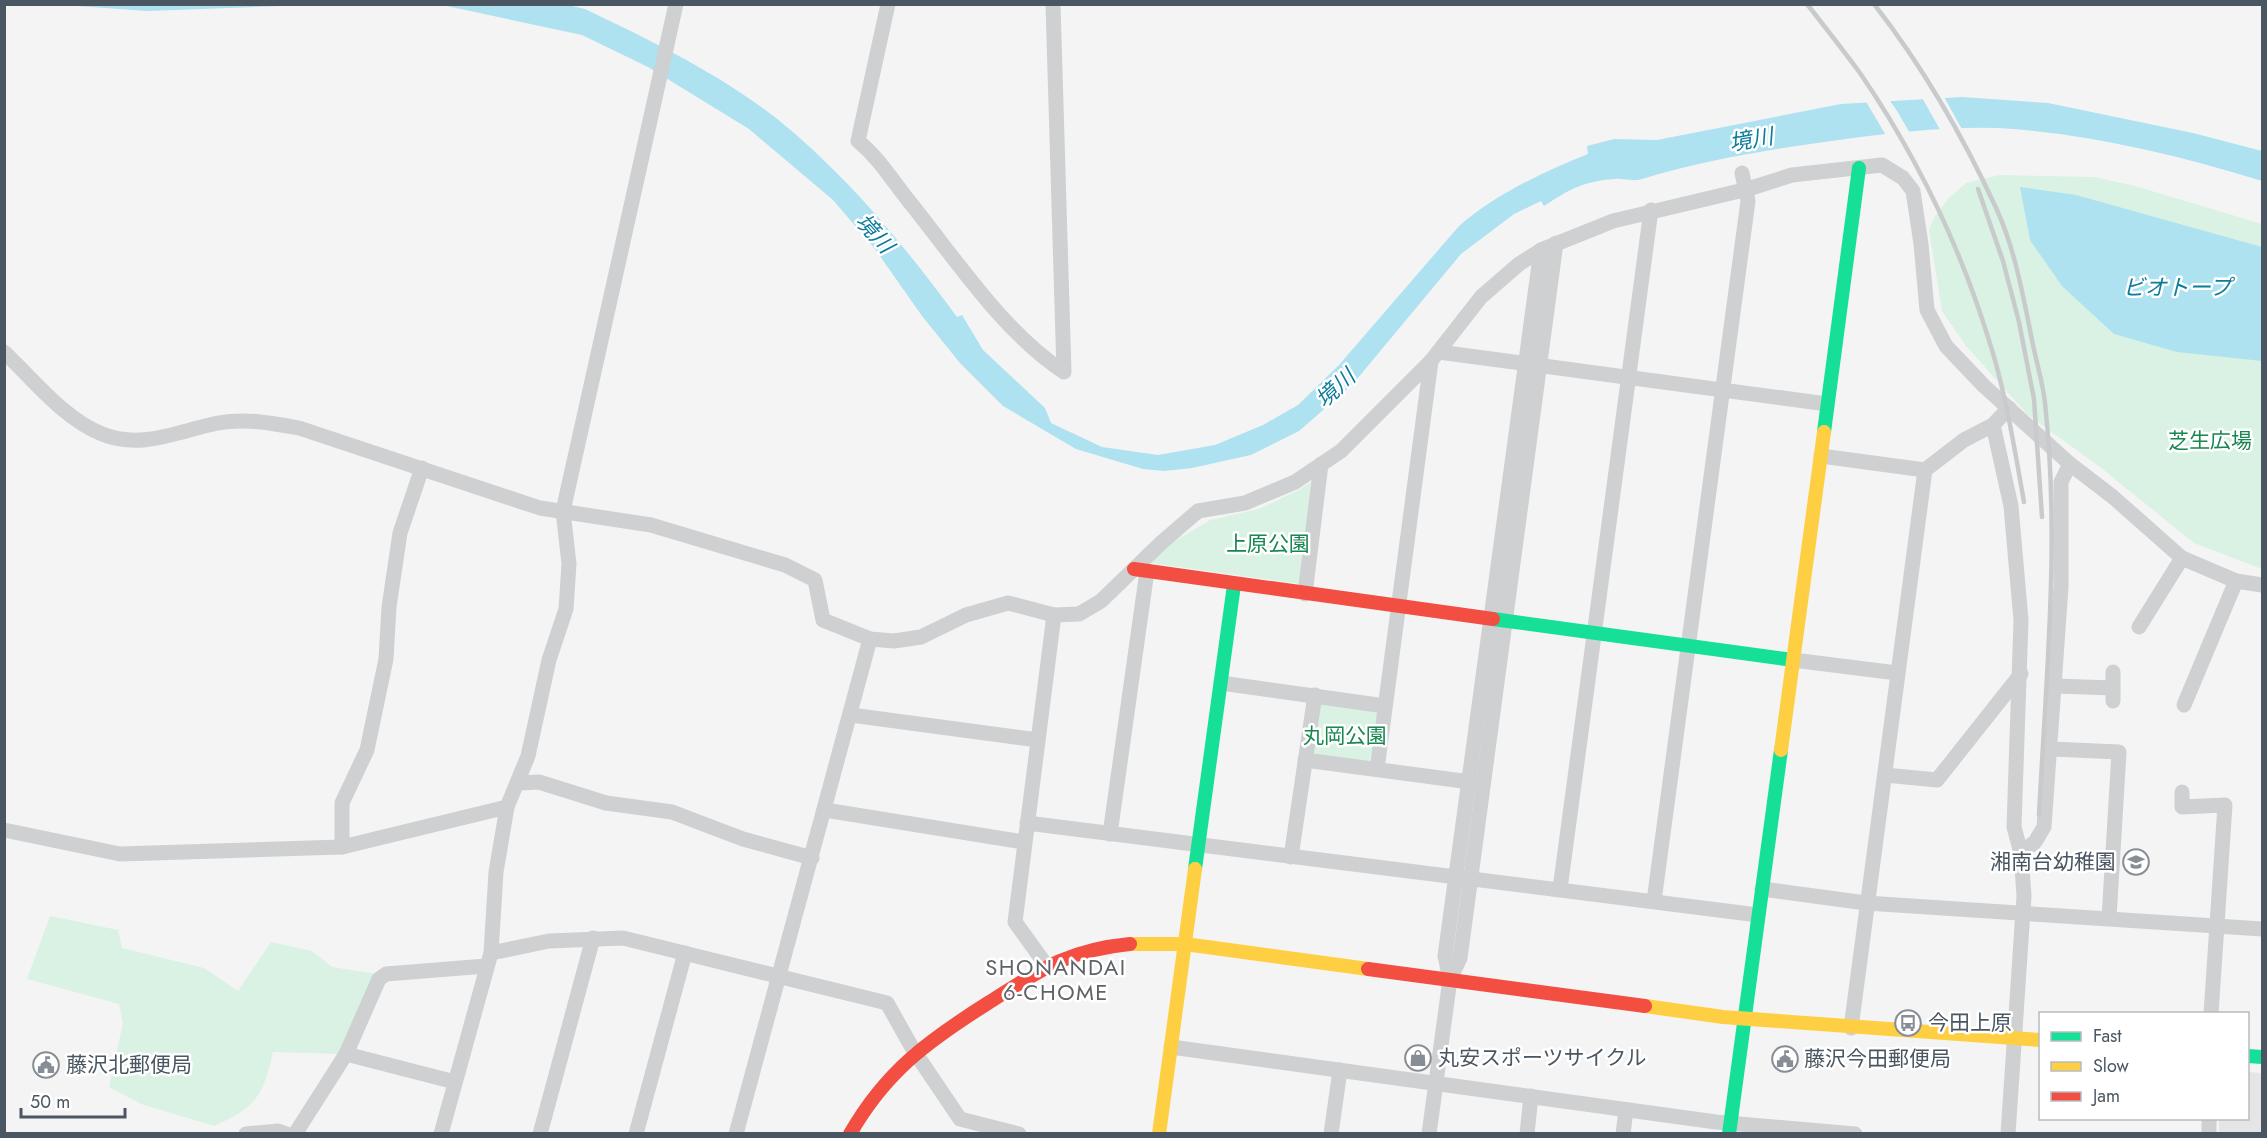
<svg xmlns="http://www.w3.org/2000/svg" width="2267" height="1138" viewBox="0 0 2267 1138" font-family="Jost,'Noto Sans JP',sans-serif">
<rect width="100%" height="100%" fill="#f4f4f4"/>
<!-- education -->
<polygon fill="#e6e5e6" points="2248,1072 2262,1073 2262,1133 2219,1133 2219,1119 2248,1118"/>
<!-- green -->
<g fill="#d9f2e3">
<polygon points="2000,175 2094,177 2135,186 2262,224 2262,569 2194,543 2100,467 2028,415 1966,346 1942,311 1929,230 1935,216 1949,198 1966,183"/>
<polygon points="1311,482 1300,584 1151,563 1165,547 1210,520 1259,509 1299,490"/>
<polygon points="1321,704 1377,712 1369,768 1313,760"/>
<path d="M 50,916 L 118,930 L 122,948 L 204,968 L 238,991 L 271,942 L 312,951 L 332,967 L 377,974 L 339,1054 L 273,1052 C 263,1096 256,1108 214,1126 L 141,1104 L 109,1087 L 123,1023 L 119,1004 L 27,979 Z"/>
</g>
<!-- water -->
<g fill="#aee2f0">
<polygon points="63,5 306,5 148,11"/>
<path d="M 442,5 L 568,5 L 585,9 C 650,40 718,73 776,118 C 847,175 904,245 957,317 L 962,315 L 983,350 L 1045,408 L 1051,423 L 1102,447 L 1158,455 L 1215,445 L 1263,425 L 1298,405 L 1339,365 L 1459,226 C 1496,194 1543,172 1588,154 L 1587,146 L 1614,139 L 1657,140 L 1841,104 L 1962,97 L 2048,103 L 2193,133 L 2262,151 L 2262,181 C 2181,156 2099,136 2014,129 C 1959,125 1901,132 1846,139 C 1778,148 1708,159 1642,179 C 1634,182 1623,178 1615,179 C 1584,181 1570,189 1544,206 L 1541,201 L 1514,214 L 1461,254 L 1352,385 L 1299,431 L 1251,455 L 1192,468 L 1164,471 L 1143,469 L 1076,449 L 1003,406 L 960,363 L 922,316 L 875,249 L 833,200 L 749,129 L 648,67 L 582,35 Z"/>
<polygon points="2020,187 2076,195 2262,247 2262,361 2177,352 2114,334 2062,286 2030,240"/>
</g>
<!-- pier -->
<g fill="#f4f4f4">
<polygon points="1943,95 1964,133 1942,133 1921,96"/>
<polygon points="1888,98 1897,111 1911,135 1887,137 1865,100"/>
</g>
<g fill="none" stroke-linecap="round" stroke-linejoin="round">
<!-- street -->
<g stroke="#ced0d2" stroke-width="15">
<path d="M 888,4 L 858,141 C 879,158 892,180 908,200 C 955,258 1002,331 1064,372 L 1053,4"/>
<path d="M 4,352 C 34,380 64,419 102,434 C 142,450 178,431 218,423 C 245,418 272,423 299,428 L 540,508 L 651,525 L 785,565 L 815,580 L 823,620 L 870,639 L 894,641 L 921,637 L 966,615 L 1008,603 L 1054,615 L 1079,614 L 1101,601 L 1161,543 L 1198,511 L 1245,503 L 1295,482 L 1341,451 L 1431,361 L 1481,297 L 1519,264 L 1541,250 L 1613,221 L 1748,189 L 1792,175 L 1882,165 L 1903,178 L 1913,191 L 1921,244 L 1927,310 L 1946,346 L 1984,386 L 2070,464 L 2113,497 L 2182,558 L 2236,581 L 2262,585"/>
<polyline points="1439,352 1827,404"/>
<polyline points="1993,425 2011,506 2021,620 2014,827 2021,853 2024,896 2008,1134"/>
<polyline points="1821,456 1925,470"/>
<polyline points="1305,594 1321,464"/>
<polyline points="2139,627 2182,558"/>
<polyline points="1793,660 1897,673"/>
<polyline points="1221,683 1385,706"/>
<polyline points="2055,686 2113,688"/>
<polyline points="2113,701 2113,672"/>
<polyline points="2184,705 2236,581"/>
<polyline points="851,715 1038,740"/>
<polyline points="2051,749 2119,752 2109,918"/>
<polyline points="1305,760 1478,783"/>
<polyline points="1377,769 1431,361"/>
<polyline points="1885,775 1937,780 2021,674"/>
<polyline points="519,783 539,782 606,803 672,812 743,839 812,858"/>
<polyline points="2182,792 2182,807 2225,805 2211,1014"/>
<polyline points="825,810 1024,842"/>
<polyline points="1027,823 1758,915"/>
<polyline points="4,830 120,854 342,847 507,807"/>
<polyline points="1110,834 1147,571"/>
<polyline points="342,847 342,803 367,750 386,659 389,607 400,533 422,468"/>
<polyline points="2021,853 2035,842 2044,827 2061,587 2061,482 2070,464"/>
<polyline points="1291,857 1315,695"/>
<polyline points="1560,889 1651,210"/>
<polyline points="1762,889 1866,903 2262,929"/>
<polyline points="1654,901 1748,201 1742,173"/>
<polyline points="491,953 549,941 623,938 887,1003 914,1051 960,1119 1019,1134"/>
<polyline points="1046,965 1015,922 1054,615"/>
<polyline points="1450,979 1460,958 1556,243"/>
<polyline points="1851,1028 1925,470 1964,440 1993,425 2009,408"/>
<polyline points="1171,1047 1716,1122 1855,1134"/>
<polyline points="346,1054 455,1082"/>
<polyline points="246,1134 278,1131 287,1134"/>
<polyline points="295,1134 346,1054 379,979 386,974 486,966"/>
<polyline points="441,1134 491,953 496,872 507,807 528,756 549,660 566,609 569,564 563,511 676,4"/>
<polyline points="540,1134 593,938"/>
<polyline points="636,1134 685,953"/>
<polyline points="736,1134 870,639"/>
<polyline points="1331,1134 1340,1070"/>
<polyline points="1429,1134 1450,979 1445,956 1541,250"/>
<polyline points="1527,1134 1531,1096"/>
<polyline points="1623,1134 1626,1110"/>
<polyline points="2209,1134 2209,1118"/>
</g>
<!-- fast -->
<g stroke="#16e098" stroke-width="14">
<polyline points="1824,432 1859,168"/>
<polyline points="1493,619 1793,660"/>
<polyline points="1195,869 1234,585"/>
<polyline points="2248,1056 2262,1057"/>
<polyline points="1729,1134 1781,750"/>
</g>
<!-- slow -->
<g stroke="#ffcf43" stroke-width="14">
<polyline points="1781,750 1824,432"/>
<polyline points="1130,944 1185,944 1368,969"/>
<polyline points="1645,1006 1723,1017 2040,1040"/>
<polyline points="1159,1134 1195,869"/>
</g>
<!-- jam -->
<g stroke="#f24e42" stroke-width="14">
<polyline points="1134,569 1493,619"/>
<polyline points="1368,969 1645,1006"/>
<path d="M 850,1134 C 886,1071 928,1041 988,1003 C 1040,970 1067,950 1130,944"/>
</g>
<!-- rail -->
<g stroke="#c9cacc" stroke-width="4.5">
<path d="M 1807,4 C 1825,27 1843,50 1860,73 C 1914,152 1958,242 1987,334 C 2005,388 2014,446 2024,502"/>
<path d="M 1874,4 C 1923,67 1964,138 1997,210 C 2016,252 2024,301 2033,345 C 2037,364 2043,384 2045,403 C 2060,540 2046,678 2039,815"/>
<polyline points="1978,189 2003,261 2019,322 2034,399 2042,517"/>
</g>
</g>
<!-- icons -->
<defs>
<g id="school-ring" transform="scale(1.35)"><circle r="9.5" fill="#fff" stroke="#868d94" stroke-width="1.5"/><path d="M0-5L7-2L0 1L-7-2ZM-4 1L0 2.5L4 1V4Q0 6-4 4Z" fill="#868d94"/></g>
<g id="bus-ring" transform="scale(1.35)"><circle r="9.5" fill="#fff" stroke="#868d94" stroke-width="1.5"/><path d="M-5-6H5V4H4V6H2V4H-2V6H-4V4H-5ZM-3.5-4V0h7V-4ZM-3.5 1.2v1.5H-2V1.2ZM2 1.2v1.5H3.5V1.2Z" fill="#868d94"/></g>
<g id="shop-ring" transform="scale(1.35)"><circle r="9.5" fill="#fff" stroke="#868d94" stroke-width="1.5"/><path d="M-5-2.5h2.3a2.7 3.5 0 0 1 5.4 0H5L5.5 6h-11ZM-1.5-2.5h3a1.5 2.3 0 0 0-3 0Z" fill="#868d94"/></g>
<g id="civic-ring" transform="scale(1.35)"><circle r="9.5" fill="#fff" stroke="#868d94" stroke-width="1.5"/><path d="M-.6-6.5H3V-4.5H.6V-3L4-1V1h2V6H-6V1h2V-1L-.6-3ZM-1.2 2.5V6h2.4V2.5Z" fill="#868d94"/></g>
</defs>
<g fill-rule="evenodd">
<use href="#school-ring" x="2136" y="862"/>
<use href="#bus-ring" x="1908" y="1023"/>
<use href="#shop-ring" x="1418" y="1058"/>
<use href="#civic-ring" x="1785" y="1059"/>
<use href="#civic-ring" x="46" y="1065"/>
</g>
<g text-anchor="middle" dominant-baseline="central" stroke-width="5" stroke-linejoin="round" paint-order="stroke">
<!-- park labels -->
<g font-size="21" fill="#17864f" stroke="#fff">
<text x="2210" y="441">芝生広場</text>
<text x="1268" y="544">上原公園</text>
<text x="1345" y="736">丸岡公園</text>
</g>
<!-- poi labels -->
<g font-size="21" fill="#4a5661" stroke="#fff" text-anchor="start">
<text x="2116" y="862" text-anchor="end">湘南台幼稚園</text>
<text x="1928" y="1023">今田上原</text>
<text x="1438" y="1058">丸安スポーツサイクル</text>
<text x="1804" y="1059">藤沢今田郵便局</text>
<text x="66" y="1065">藤沢北郵便局</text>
</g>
<!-- water labels -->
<g font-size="22" font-style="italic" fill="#0c7c9b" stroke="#fff">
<text transform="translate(1751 139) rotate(-10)">境川</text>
<text transform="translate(875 233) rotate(48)">境川</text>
<text x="2177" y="287">ビオトープ</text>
<text transform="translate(1335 388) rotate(-43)">境川</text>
</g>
<!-- neighbourhood labels -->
<g font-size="22" letter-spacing="1.5" fill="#5f6368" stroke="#fff">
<text x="1056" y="967">SHONANDAI<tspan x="1056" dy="25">6-CHOME</tspan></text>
</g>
</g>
<!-- border -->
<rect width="2267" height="1138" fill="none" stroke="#4a5661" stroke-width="12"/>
<!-- legend -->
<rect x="2039" y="1012" width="210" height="108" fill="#ffffff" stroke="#b7bbc0" stroke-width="1.5"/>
<rect x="2051" y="1032" width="30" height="9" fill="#16e098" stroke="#b7bbc0" stroke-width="1.5"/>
<text x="2093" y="1042" font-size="18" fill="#4a5661">Fast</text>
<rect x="2051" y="1062" width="30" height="9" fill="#ffcf43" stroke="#b7bbc0" stroke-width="1.5"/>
<text x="2093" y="1072" font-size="18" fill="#4a5661">Slow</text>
<rect x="2051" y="1092" width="30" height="9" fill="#f24e42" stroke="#b7bbc0" stroke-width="1.5"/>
<text x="2093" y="1102" font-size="18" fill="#4a5661">Jam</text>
<!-- scale -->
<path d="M21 1108v9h104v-9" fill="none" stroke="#4a5661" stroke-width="3"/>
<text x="30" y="1108" font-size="18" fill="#4a5661" stroke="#ffffff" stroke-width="4.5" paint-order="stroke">50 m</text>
</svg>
